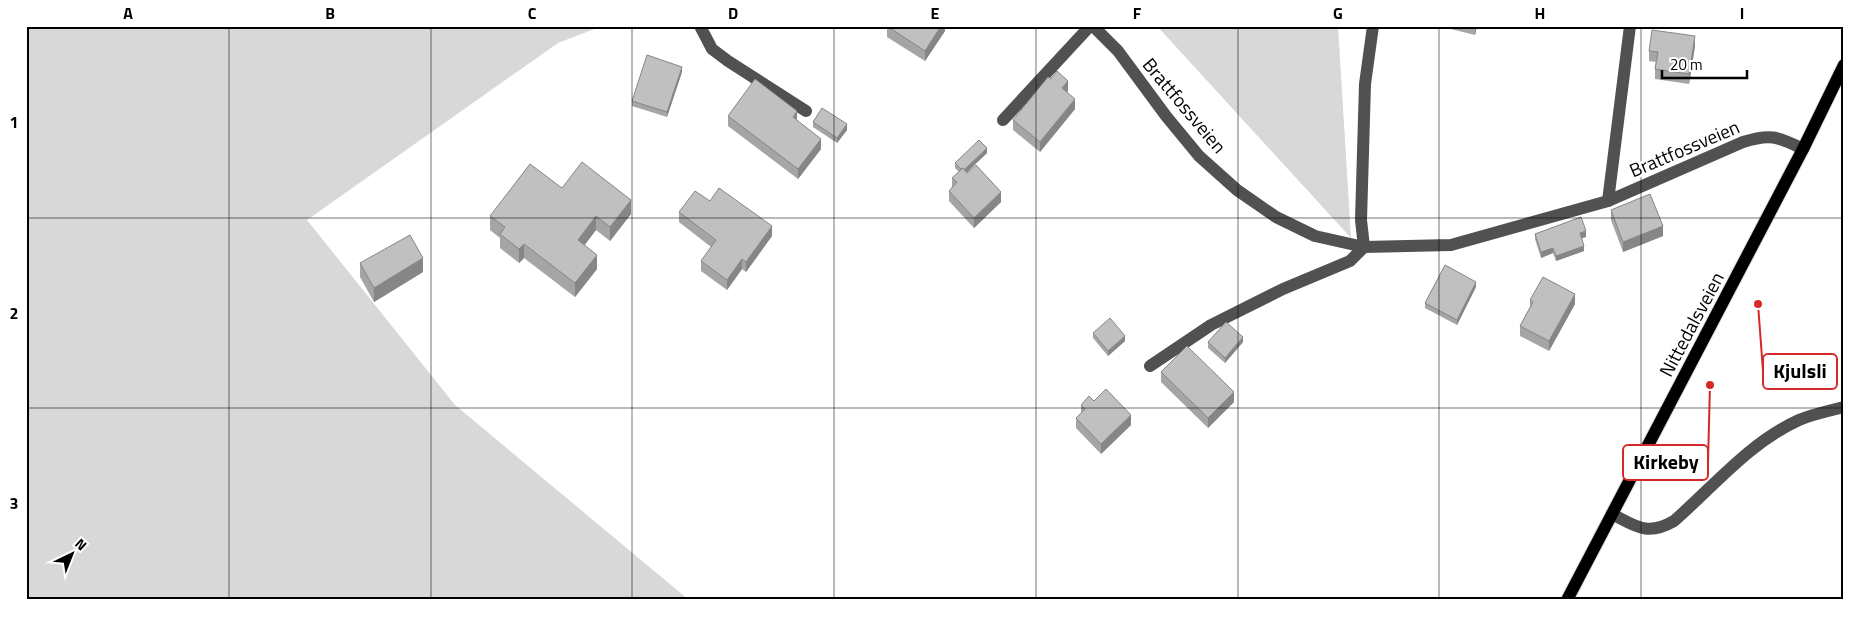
<svg xmlns="http://www.w3.org/2000/svg" width="1870" height="626" viewBox="0 0 1870 626" font-family="'Titillium Web',sans-serif">
<rect width="100%" height="100%" fill="#fff"/>
<!-- green -->
<g fill="#d8d8d8">
<polygon points="26,26 602,26 558,43 307,220 455,405 689,600 26,600"/>
<polygon points="1157,26 1338,26 1351,238"/>
</g>
<g fill="none" stroke-linecap="round" stroke-linejoin="round">
<!-- major casing -->
<g stroke="#dbdbdb" stroke-width="14">
<polyline id="major" points="1567,600 1803,149 1844,65"/>
</g>
<!-- minor -->
<g stroke="#515151" stroke-width="12">
<polyline points="700,26 712,49 728,61 806,111"/>
<path d="M 1093,26 L 1118,51 L 1166,116 L 1199,156 L 1237,190 L 1276,217 L 1315,236 L 1364,247 L 1451,245 L 1608,201 L 1743,142 C 1771,133 1778,137 1803,149"/>
<polyline points="1003,120 1090,26"/>
<polyline points="1608,201 1630,26"/>
<polyline points="1150,366 1211,325 1283,289 1350,261 1364,247 1361,220 1365,84 1373,26"/>
<path d="M 1612,514 C 1637,527 1648,536 1674,521 C 1714,486 1750,442 1799,420 C 1813,414 1829,411 1844,407"/>
</g>
<!-- major -->
<use href="#major" stroke="#000" stroke-width="12"/>
</g>
<!-- wall -->
<g fill="#a5a5a5">
<polygon points="887,26 945,26 945,31 925,61 887,37"/>
<polygon points="1447,26 1477,26 1475,35 1447,28"/>
<polygon points="1695,46 1689,84 1655,79 1655,69 1656,62 1649,61 1649,51"/>
<polygon points="682,72 667,117 632,106 632,101"/>
<polygon points="1068,91 1067,92 1075,109 1040,152 1013,130 1013,120"/>
<polygon points="728,116 797,121 821,149 798,179 728,126"/>
<polygon points="813,122 847,130 837,143 813,127"/>
<polygon points="987,153 967,172 1001,202 974,228 949,201 949,191 952,187 952,178 959,172 955,168 955,163"/>
<polygon points="562,188 631,214 610,241 596,230 584,245 597,269 575,297 524,258 519,263 500,248 500,238 490,230 490,216"/>
<polygon points="710,201 772,236 746,272 742,269 727,290 701,271 701,261 711,247 679,222 679,212"/>
<polygon points="1611,210 1663,236 1623,252 1611,220"/>
<polygon points="1535,234 1586,237 1582,238 1584,251 1556,261 1553,253 1541,258 1535,239"/>
<polygon points="360,263 423,272 374,302 360,277"/>
<polygon points="1476,287 1457,325 1425,308 1425,303"/>
<polygon points="1530,300 1575,304 1549,351 1520,336 1520,326 1530,307"/>
<polygon points="1093,333 1125,341 1108,356 1093,338"/>
<polygon points="1208,342 1243,342 1225,363 1208,348"/>
<polygon points="1161,372 1234,402 1208,428 1161,382"/>
<polygon points="1094,401 1131,425 1101,454 1076,428 1076,418 1081,414 1081,405"/>
</g>
<!-- shaded-wall -->
<g fill="#868686">
<polygon points="941,26 945,26 945,31 925,61 925,51"/>
<polygon points="1475,26 1477,26 1475,35"/>
<polygon points="1695,36 1695,46 1689,84 1689,74"/>
<polygon points="682,67 682,72 667,117 667,112"/>
<polygon points="1068,81 1068,91 1062,98 1062,88"/>
<polygon points="1075,99 1075,109 1040,152 1040,142"/>
<polygon points="797,111 797,121 793,117"/>
<polygon points="847,124 847,130 837,143 837,138"/>
<polygon points="821,139 821,149 798,179 798,169"/>
<polygon points="987,148 987,153 963,176 963,171"/>
<polygon points="1001,192 1001,202 974,228 974,218"/>
<polygon points="631,200 631,214 610,241 610,227"/>
<polygon points="596,216 596,230 578,254 578,240"/>
<polygon points="772,226 772,236 746,272 746,262"/>
<polygon points="1663,226 1663,236 1623,252 1623,242"/>
<polygon points="1586,231 1586,237 1580,239 1580,233"/>
<polygon points="524,244 524,258 519,263 519,249"/>
<polygon points="1584,246 1584,251 1556,261 1556,256"/>
<polygon points="1553,248 1553,253 1541,258 1541,252"/>
<polygon points="597,255 597,269 575,297 575,283"/>
<polygon points="423,258 423,272 374,302 374,288"/>
<polygon points="742,259 742,269 727,290 727,280"/>
<polygon points="1476,282 1476,287 1457,325 1457,320"/>
<polygon points="1575,294 1575,304 1549,351 1549,341"/>
<polygon points="1125,336 1125,341 1108,356 1108,351"/>
<polygon points="1243,337 1243,342 1225,363 1225,358"/>
<polygon points="1234,392 1234,402 1208,428 1208,418"/>
<polygon points="1131,415 1131,425 1101,454 1101,444"/>
</g>
<!-- building -->
<g fill="#c0c0c0" stroke="#868686">
<polygon points="887,26 941,26 925,51"/>
<polygon points="1652,30 1695,36 1689,74 1655,69 1658,52 1649,51"/>
<polygon points="647,55 682,67 667,112 632,101"/>
<polygon points="1057,71 1068,81 1062,88 1075,99 1040,142 1013,120 1048,77 1051,79"/>
<polygon points="755,79 797,111 793,117 821,139 798,169 728,116"/>
<polygon points="822,108 847,124 837,138 813,122"/>
<polygon points="979,140 987,148 964,170 963,168 961,169 955,163"/>
<polygon points="582,162 631,200 610,227 596,216 578,240 597,255 575,283 524,244 519,249 500,234 505,227 490,216 530,164 562,188"/>
<polygon points="976,165 1001,192 974,218 949,191 957,182 952,178 963,168 967,173"/>
<polygon points="719,188 772,226 746,262 742,259 727,280 701,261 716,240 679,212 695,191 710,201"/>
<polygon points="1650,194 1663,226 1623,242 1611,210"/>
<polygon points="1581,217 1586,231 1580,233 1584,246 1556,256 1553,248 1541,252 1535,234"/>
<polygon points="410,235 423,258 374,288 360,263"/>
<polygon points="1445,265 1476,282 1457,320 1425,303"/>
<polygon points="1543,277 1575,294 1549,341 1520,326 1533,302 1530,300"/>
<polygon points="1110,318 1125,336 1108,351 1093,333"/>
<polygon points="1226,322 1243,337 1225,358 1208,342"/>
<polygon points="1187,346 1234,392 1208,418 1161,372"/>
<polygon points="1106,389 1131,415 1101,444 1076,418 1085,409 1081,405 1089,396 1094,401"/>
</g>
<!-- grid -->
<path fill="none" stroke="#000" stroke-width="1" stroke-opacity="0.55" d="M 229,26 L 229,600M 431,26 L 431,600M 632,26 L 632,600M 834,26 L 834,600M 1036,26 L 1036,600M 1238,26 L 1238,600M 1439,26 L 1439,600M 1641,26 L 1641,600M 26,218 L 1844,218M 26,408 L 1844,408"/>
<g text-anchor="middle" dominant-baseline="central" stroke-width="5" stroke-linejoin="round" paint-order="stroke">
<!-- street labels -->
<g font-size="19" fill="#000" stroke="#fff">
<text transform="translate(1185 105) rotate(50)">Brattfossveien</text>
<text transform="translate(1684 148) rotate(-23)">Brattfossveien</text>
<text transform="translate(1691 324) rotate(-62)">Nittedalsveien</text>
</g>
</g>
<!-- callouts -->
<path fill="none" stroke="#d62828" stroke-width="2" d="M1758 304L1763 371M1710 385L1708 462"/>
<g fill="#d62828" stroke="#fff" stroke-width="2">
<circle cx="1758" cy="304" r="5"/>
<circle cx="1710" cy="385" r="5"/>
</g>
<g fill="#fff" stroke="#d62828" stroke-width="2">
<rect x="1763" y="354" width="74" height="35" rx="5"/>
<rect x="1623" y="445" width="85" height="35" rx="5"/>
</g>
<g font-size="20" text-anchor="middle" font-weight="bold" fill="#000">
<text x="1800" y="378">Kjulsli</text>
<text x="1666" y="469">Kirkeby</text>
</g>
<!-- border -->
<rect width="1870" height="626" fill="none" stroke="#ffffff" stroke-width="55"/>
<!-- north arrow -->
<g transform="translate(72 554) rotate(43)" stroke="#ffffff" stroke-width="4" paint-order="stroke">
<path d="M0-4L9 19L0 12L-9 19Z" fill="#000000"/>
<text y="-8" font-size="14" font-weight="bold" text-anchor="middle" fill="#000000">N</text>
</g>
<!-- scale -->
<path d="M1662 70v8h85v-8" fill="none" stroke="#000000" stroke-width="2.5"/>
<text x="1670" y="70" font-size="15" fill="#000000" stroke="#ffffff" stroke-width="4" paint-order="stroke">20 m</text>
<rect x="28" y="28" width="1814" height="570" fill="none" stroke="#000" stroke-width="2"/>
<g font-size="16" text-anchor="middle" font-weight="bold" fill="#000">
<text x="128" y="19">A</text>
<text x="330" y="19">B</text>
<text x="532" y="19">C</text>
<text x="733" y="19">D</text>
<text x="935" y="19">E</text>
<text x="1137" y="19">F</text>
<text x="1338" y="19">G</text>
<text x="1540" y="19">H</text>
<text x="1742" y="19">I</text>
<text x="14" y="128">1</text>
<text x="14" y="319">2</text>
<text x="14" y="509">3</text>
</g>
</svg>
